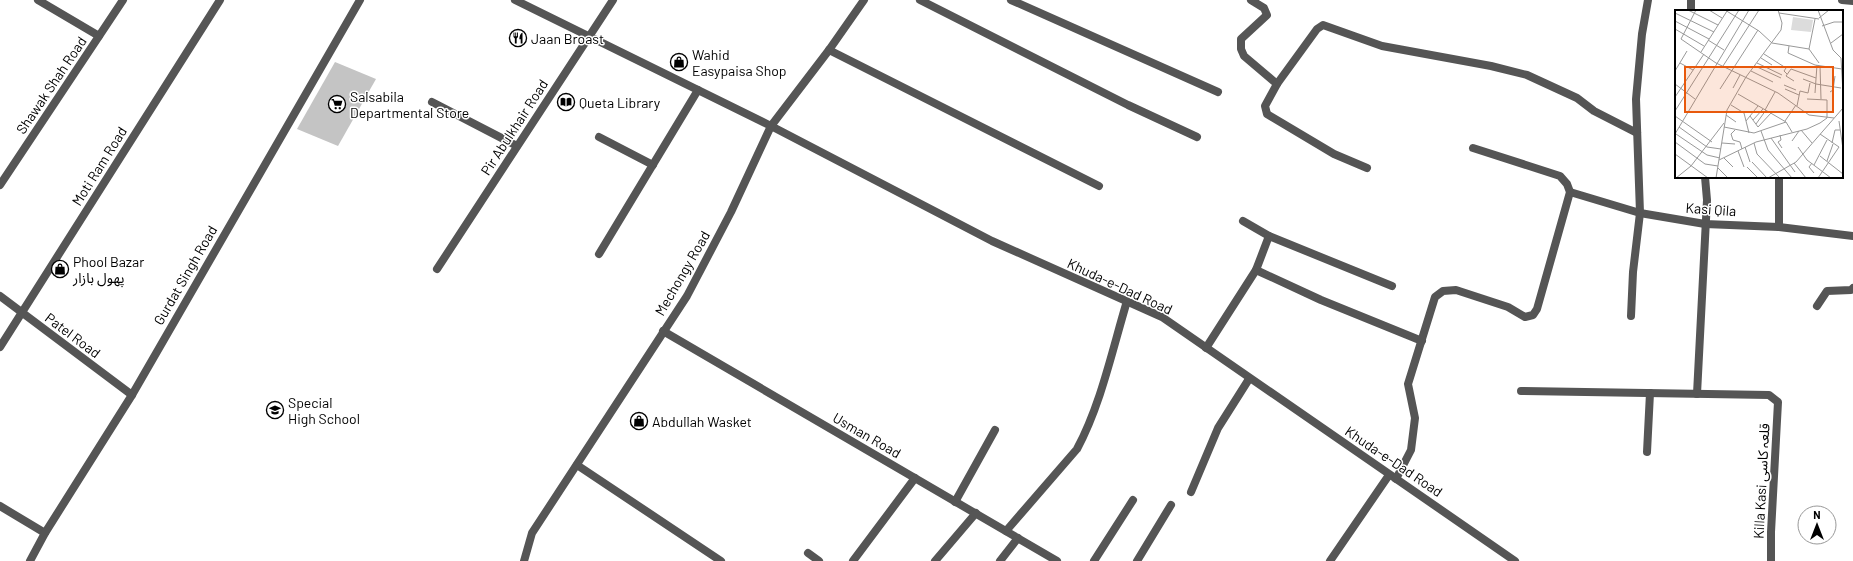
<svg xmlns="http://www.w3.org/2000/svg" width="1853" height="561" viewBox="0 0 1853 561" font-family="Barlow,'Noto Sans Arabic',sans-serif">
<rect width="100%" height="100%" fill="#fff"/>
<!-- building -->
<polygon fill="#c4c4c4" points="335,62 376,79 338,146 297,129"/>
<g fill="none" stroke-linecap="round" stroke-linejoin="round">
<!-- minor -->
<g stroke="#555" stroke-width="8">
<polyline points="38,0 99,36"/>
<polyline points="920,0 1128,105 1197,137"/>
<polyline points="1011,0 1218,92"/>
<polyline points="1251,0 1264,8 1267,15 1241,39 1241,49 1244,56 1277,84"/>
<polyline points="1691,0 1691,11"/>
<polyline points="1842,0 1853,1"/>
<polyline points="829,50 1099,186"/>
<polyline points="432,102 517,146"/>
<polyline points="771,126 992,241 1162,317 1515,561"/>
<polyline points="599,137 653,165"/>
<polyline points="1367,168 1334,154 1267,114 1265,106 1277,84 1317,29 1323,25 1382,46 1491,66 1527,75 1577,98 1594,111 1637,133"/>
<polyline points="0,185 123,0"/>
<polyline points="1570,192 1640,213 1705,224 1779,227 1853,236"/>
<polyline points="1243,221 1269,236 1392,286"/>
<polyline points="1779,227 1779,177"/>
<polyline points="599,254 698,90"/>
<polyline points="437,269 613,0"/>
<polyline points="1256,270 1321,300 1422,341"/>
<polyline points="0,296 132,395"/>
<polyline points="1817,306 1827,291 1851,290 1853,288"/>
<polyline points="1631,316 1633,272 1640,213 1636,99 1642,34 1648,0"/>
<polyline points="663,331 1057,561"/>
<polyline points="0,347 220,0"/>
<polyline points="1206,348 1256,270 1269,236"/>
<polyline points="1521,391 1769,395 1778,402 1771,532 1771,561"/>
<polyline points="1697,394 1707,200 1705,177"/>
<polyline points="1647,452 1650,393"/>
<polyline points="577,465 721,561"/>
<polyline points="1396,479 1411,450 1415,418 1408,384 1435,297 1443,291 1456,290 1508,307 1525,317 1533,315 1537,309 1570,192 1567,184 1560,176 1473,148"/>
<polyline points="1191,492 1218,428 1249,379"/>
<polyline points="955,502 995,430"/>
<polyline points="0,506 45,533"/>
<path d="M 1006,531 L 1077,449 C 1101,404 1112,351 1127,301"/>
<polyline points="808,553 819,561"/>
<polyline points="30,561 45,533 132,395 360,0"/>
<polyline points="853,561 915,478"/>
<polyline points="935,561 976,513"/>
<polyline points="1000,561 1018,538"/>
<polyline points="1094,561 1133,500"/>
<polyline points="1137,561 1171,505"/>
<polyline points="1330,561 1389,475"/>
</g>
<!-- tertiary -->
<g stroke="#555" stroke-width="8">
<polyline points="515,0 771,126"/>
<polyline points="524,561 532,533 687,296 731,212 771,126 829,50 864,0"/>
</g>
</g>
<!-- icons -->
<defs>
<g id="restaurant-ring" transform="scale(0.9)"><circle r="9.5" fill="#fff" stroke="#000" stroke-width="1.5"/><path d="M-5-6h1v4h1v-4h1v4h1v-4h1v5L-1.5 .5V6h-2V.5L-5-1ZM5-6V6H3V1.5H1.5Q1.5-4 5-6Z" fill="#000"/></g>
<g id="shop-ring" transform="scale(0.9)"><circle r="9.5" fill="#fff" stroke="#000" stroke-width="1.5"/><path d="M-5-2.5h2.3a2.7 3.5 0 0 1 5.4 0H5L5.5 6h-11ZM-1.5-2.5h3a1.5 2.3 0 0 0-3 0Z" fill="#000"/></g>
<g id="library-ring" transform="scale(0.9)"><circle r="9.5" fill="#fff" stroke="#000" stroke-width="1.5"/><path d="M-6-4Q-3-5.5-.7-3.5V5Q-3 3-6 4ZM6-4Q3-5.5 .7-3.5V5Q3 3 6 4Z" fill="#000"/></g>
<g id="supermarket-ring" transform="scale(0.9)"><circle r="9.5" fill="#fff" stroke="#000" stroke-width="1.5"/><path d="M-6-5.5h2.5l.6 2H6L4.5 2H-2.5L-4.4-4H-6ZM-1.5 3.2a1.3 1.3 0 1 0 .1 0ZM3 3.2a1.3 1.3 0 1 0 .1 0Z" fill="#000"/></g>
<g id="school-ring" transform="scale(0.9)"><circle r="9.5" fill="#fff" stroke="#000" stroke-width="1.5"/><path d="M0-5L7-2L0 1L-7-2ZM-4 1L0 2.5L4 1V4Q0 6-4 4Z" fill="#000"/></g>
</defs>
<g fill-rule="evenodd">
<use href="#restaurant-ring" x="518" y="38"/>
<use href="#shop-ring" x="679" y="62"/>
<use href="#library-ring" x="566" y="102"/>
<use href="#supermarket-ring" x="337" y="104"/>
<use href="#shop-ring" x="60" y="269"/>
<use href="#school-ring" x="275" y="410"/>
<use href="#shop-ring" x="639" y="421"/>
</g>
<g text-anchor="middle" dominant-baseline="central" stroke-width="3" stroke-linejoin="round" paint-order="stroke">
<!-- poi labels -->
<g font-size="14" fill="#000" stroke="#fff" text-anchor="start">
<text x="531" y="38">Jaan Broast</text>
<text x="692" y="54">Wahid<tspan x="692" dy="16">Easypaisa Shop</tspan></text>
<text x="350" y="96">Salsabila<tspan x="350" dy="16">Departmental Store</tspan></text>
<text x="579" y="102">Queta Library</text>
<text x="73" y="261">Phool Bazar<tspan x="73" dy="16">پھول بازار</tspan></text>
<text x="288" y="402">Special<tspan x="288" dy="16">High School</tspan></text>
<text x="652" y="421">Abdullah Wasket</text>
</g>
<!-- street labels -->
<g font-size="14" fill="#000" stroke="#fff">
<text transform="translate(51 85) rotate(-56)">Shawak Shah Road</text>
<text transform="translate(514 127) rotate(-57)">Pir Abulkhair Road</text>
<text transform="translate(99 166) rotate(-58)">Moti Ram Road</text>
<text transform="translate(1711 209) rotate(4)">Kasi Qila</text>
<text transform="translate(682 273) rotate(-60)">Mechongy Road</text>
<text transform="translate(185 275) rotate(-60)">Gurdat Singh Road</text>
<text transform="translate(1120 286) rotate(25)">Khuda-e-Dad Road</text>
<text transform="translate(73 335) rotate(37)">Patel Road</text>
<text transform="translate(867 435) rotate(30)">Usman Road</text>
<text transform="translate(1394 461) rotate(34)">Khuda-e-Dad Road</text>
<text transform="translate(1761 481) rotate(-87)">Killa Kasi قلعہ کاسی</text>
</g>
</g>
<!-- overview -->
<g transform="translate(1675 10)">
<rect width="168" height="168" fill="#fff"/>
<path d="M 118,7 L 138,10 L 136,22 L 116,20 Z" fill="#dcdcdc"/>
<path fill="none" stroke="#999" stroke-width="1" d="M 13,0 L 43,15M 21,0 L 6,29 L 41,53 L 103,83 L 134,105 L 159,108M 34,0 L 47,8M 50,0 L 84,21 L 97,33M 143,0 L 158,40 L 166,48 L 168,83M 0,3 L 39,22M 104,3 L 144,9M 144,8 L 154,0M 0,11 L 34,29M 147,16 L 159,12 L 168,12M 0,19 L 29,36M 33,30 L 49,40M 97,33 L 134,39M 156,33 L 168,24M 114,36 L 113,43 L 140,55 L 167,59M 134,39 L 140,9M 134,39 L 144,53M 26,42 L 52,1M 89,44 L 111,58 L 109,61 L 112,64M 86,48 L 97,55M 5,53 L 18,60M 82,53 L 107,65M 48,56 L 84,0M 80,56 L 106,68M 145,56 L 146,89M 0,61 L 12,41M 76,61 L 98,72M 128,69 L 141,74 L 166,78M 119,71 L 111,66 L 116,59 L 141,68M 0,74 L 20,89M 109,75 L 121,80M 58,78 L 65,65M 45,79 L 83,20M 110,79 L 124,85M 155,82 L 158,80 L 160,66M 140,83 L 142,55M 63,84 L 111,112 L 117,122M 0,87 L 29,44M 56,95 L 69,103 L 74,123M 122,96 L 125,81 L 133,83 L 135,73M 90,100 L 100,82M 0,101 L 64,0M 51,105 L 61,112M 0,106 L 37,132M 75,106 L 83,117 L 96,103M 78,110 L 88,99M 71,111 L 83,96M 110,111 L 121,95M 164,111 L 168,139M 81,114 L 91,100M 4,117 L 32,137 L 46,139M 49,117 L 79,123 L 111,112M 60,120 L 56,124 L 58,130 L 65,132 L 67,139M 126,120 L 137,133M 86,121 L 93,140 L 117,168M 0,124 L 74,0M 1,124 L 32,145 L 45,148M 145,124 L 164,137M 105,125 L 106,130 L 103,132 L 107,138M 96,128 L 120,162M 117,131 L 124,121M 0,132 L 30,154 L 43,156M 47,133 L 60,134M 79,133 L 82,144 L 105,168M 157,133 L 160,120 L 165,120M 70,137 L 75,152M 123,137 L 132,150 L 156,168M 63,141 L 69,157M 0,144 L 33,168M 145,146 L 168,164M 49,148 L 58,157M 44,150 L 81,132 L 132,119 L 145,113 L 152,108 L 152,90 L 132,89M 152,151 L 158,134M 77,152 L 92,168M 119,153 L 131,168M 137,153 L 134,157 L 139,163M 139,155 L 152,130M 72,157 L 83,168M 43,158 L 53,168M 1,168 L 16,156 L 49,113M 41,168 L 52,100 L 71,67 L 106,20 L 107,13 L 103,0M 93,168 L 121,152 L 168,98M 143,168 L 164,137"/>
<path fill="#e8590c" fill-opacity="0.15" stroke="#e8590c" stroke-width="2" d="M 10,57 L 158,57 L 158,102 L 10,102 Z"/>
<rect width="168" height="168" fill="none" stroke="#000" stroke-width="2"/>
</g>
<!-- north arrow -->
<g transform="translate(1817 525)"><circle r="19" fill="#ffffff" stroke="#999999"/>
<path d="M0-3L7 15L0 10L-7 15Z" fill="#000000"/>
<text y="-6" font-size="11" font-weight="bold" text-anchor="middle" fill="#000000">N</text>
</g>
</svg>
